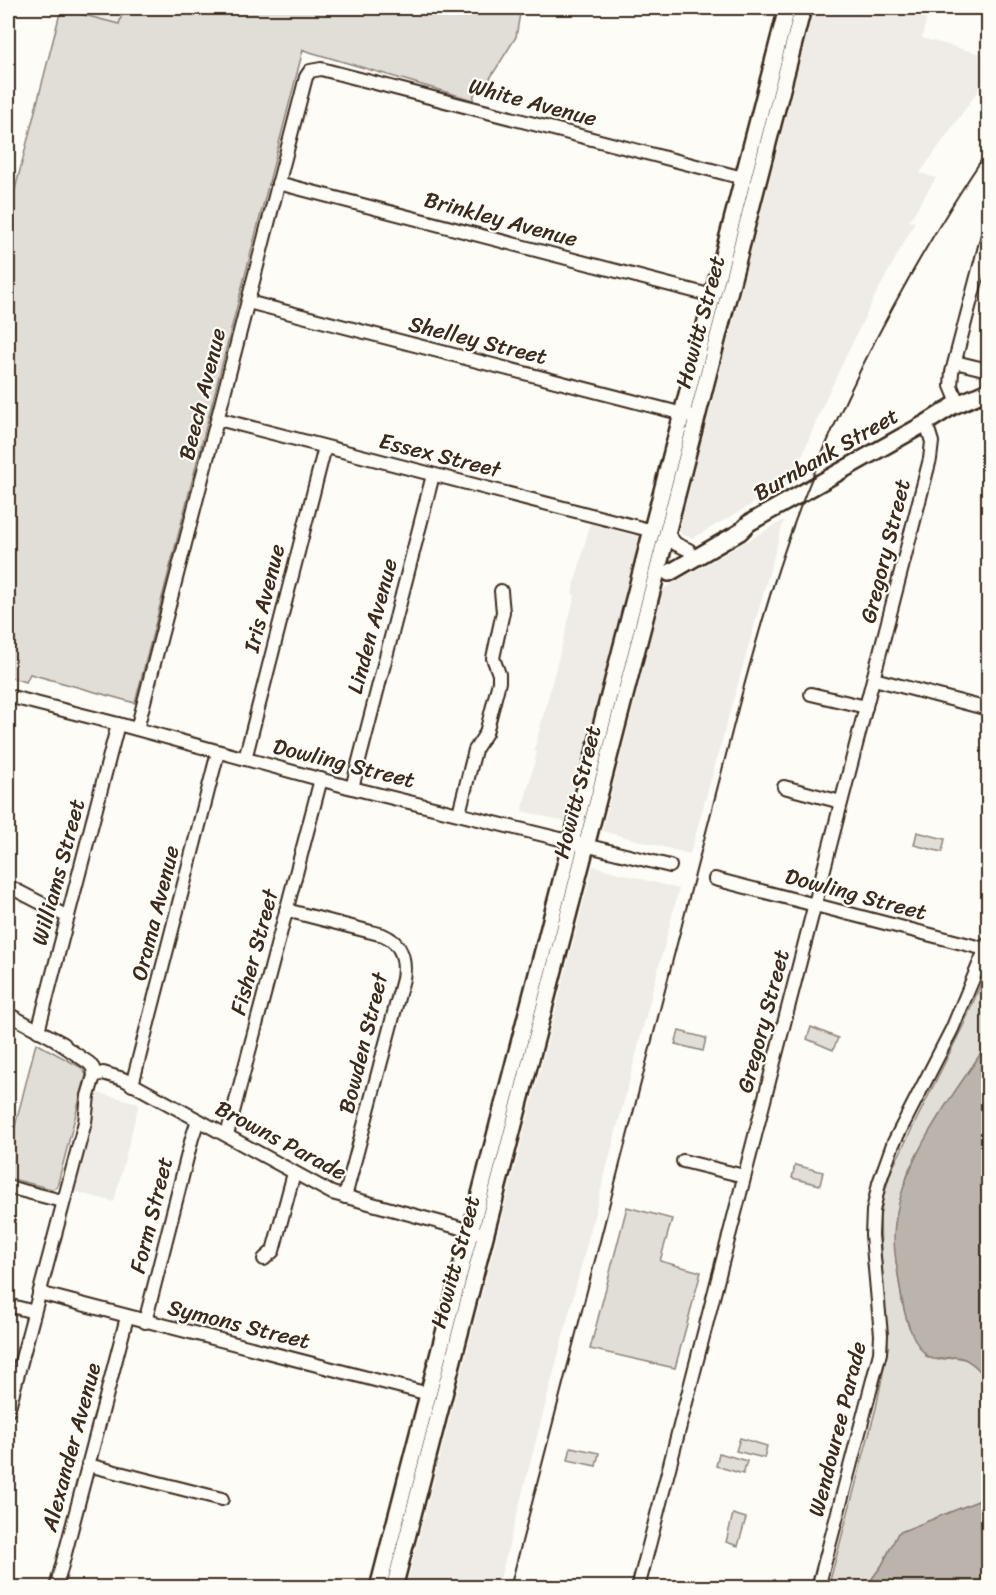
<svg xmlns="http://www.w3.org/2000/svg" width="996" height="1595" viewBox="0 0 996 1595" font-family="Sriracha,sans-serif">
<rect width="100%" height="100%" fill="#fdfcf7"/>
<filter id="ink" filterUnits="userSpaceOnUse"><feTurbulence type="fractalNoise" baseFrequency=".0167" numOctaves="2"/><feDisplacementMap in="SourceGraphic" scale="12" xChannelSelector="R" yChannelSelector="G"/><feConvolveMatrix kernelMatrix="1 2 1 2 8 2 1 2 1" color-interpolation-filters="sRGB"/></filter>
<g filter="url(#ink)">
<!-- built -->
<g fill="#efece7">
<polygon points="61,8 124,8 119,24"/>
<polygon points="814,8 929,8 922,38 988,56 988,77 920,173 936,178 909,221 915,222 872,302 826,398 791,482 693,538 682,535 679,530"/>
<polygon points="784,520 690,854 602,831 663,589"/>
<polygon points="590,524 640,537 567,822 522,811 537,752 534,751 575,595 572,594"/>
<polygon points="593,866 679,889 498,1587 406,1587"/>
<polygon points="98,1093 139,1103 114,1202 73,1191"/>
</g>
<!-- green -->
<g fill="#e1ded7" stroke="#8e847a" stroke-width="1.5">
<polygon points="124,8 521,8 516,37 484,88 476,87 473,100 303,50 135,703 30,674 26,682 8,677 8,217 61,9 119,24"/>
<polygon points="917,832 945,839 942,852 914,845"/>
<polygon points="988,967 988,1043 939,1116 909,1169 895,1224 896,1261 902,1301 908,1325 926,1356 939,1360 955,1357 965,1359 977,1367 988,1380 988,1497 898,1533 882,1565 866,1587 828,1588 876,1408 888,1347 881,1252 880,1217 883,1198 891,1171 964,1024"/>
<polygon points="811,1027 838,1038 833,1050 807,1039"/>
<polygon points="679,1031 706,1038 703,1051 675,1044"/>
<polygon points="36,1043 82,1068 86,1075 57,1187 52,1189 8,1178 8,1154"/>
<polygon points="795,1165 823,1172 820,1185 792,1178"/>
<polygon points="627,1207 672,1219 660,1261 701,1272 675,1368 590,1349"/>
<polygon points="740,1438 767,1446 764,1458 736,1451"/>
<polygon points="571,1447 599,1453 596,1466 568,1460"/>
<polygon points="719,1453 747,1461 743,1474 716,1466"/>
<polygon points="733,1514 746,1518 738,1546 726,1542"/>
</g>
<!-- water -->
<g fill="#bbb4ad" stroke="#887d74" stroke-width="1.5">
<path d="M 988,1043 L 988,1380 C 980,1371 969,1357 956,1357 C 945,1356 935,1364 926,1355 C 910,1339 903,1309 900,1287 C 897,1267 892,1244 895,1224 C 904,1155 951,1099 988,1043 Z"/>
<polygon points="988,1497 988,1587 866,1587 882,1565 898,1533"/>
</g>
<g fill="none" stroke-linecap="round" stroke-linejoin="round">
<!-- minor casing -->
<g stroke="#3b2a1e" stroke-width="16">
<g id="minor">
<polyline points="278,183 713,296"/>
<polyline points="248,302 691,416"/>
<polyline points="955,362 988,370"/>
<polyline points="958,403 951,386 952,372 988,235"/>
<polyline points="218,419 653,531"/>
<polyline points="667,533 676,544 689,550"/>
<polyline points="874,679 988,709"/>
<polyline points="811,694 866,707"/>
<polyline points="8,696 118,724 352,788 670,866"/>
<polyline points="137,729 306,77 310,71 321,69 743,178"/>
<polyline points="245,759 325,447"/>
<polyline points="784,787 841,802"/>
<polyline points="352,788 433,475"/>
<polyline points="459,813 475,750 486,733 499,682 499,674 493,658 503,612 501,591"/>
<polyline points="715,879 985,949"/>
<polyline points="8,886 68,917"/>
<path d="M 286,910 L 383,935 C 402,943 406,960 403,979 L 345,1197"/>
<polyline points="8,1014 64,1044"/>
<polyline points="38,1031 118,724"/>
<polyline points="94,1076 103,1073 123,1079 332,1193 479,1233"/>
<polyline points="132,1085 218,752"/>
<polyline points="227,1135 321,779"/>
<polyline points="683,1161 744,1176"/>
<polyline points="8,1187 62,1201"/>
<polyline points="264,1259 273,1251 294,1173"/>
<polyline points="39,1293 429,1394"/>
<polyline points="8,1305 34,1312"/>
<polyline points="145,1322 192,1138 198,1120"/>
<polyline points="8,1411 85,1122 88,1096 94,1076 93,1068 89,1063 58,1042"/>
<polyline points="88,1465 222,1499"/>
<polyline points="56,1588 127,1317"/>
<polyline points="638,1588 930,459 932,442 926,423"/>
<polyline points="818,1588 880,1353 881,1335 872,1235 873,1211 879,1183 893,1144 952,1029 988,943"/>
</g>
</g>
<!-- major casing -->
<g stroke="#3b2a1e" stroke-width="20">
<g id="major">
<polyline points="669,573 740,532 749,523 926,423 953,406 988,391"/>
<polyline points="378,1588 787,8"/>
<polyline points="394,1588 803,8"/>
</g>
</g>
<!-- minor -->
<use href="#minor" stroke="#fdfcf7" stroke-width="12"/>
<!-- major -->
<use href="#major" stroke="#fdfcf7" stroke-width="15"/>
<!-- rail -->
<path stroke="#3b2a1e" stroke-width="2" d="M 510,1588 L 741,697 C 760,627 780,557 807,490 C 855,370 916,257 988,150"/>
</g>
</g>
<g text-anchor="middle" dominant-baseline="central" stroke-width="4.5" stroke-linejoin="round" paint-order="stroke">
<!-- street labels -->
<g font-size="22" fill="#3b2a1e" stroke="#fdfcf7">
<text transform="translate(533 102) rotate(15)">White Avenue</text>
<text transform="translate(501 219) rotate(15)">Brinkley Avenue</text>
<text transform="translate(700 322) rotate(-75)">Howitt Street</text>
<text transform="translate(478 340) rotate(14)">Shelley Street</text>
<text transform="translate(202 394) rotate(-76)">Beech Avenue</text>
<text transform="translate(826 454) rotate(-30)">Burnbank Street</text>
<text transform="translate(440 455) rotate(14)">Essex Street</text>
<text transform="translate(885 551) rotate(-76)">Gregory Street</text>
<text transform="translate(264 598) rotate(-76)">Iris Avenue</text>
<text transform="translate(372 626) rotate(-75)">Linden Avenue</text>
<text transform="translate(344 763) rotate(14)">Dowling Street</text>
<text transform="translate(577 792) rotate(-76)">Howitt Street</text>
<text transform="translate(58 872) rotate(-75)">Williams Street</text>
<text transform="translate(856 894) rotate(15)">Dowling Street</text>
<text transform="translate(155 913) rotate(-76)">Orama Avenue</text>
<text transform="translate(254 952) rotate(-75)">Fisher Street</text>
<text transform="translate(763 1021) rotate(-75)">Gregory Street</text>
<text transform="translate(363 1043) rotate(-76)">Bowden Street</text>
<text transform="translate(281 1140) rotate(28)">Browns Parade</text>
<text transform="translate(151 1215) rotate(-76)">Form Street</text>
<text transform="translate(455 1262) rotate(-75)">Howitt Street</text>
<text transform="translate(239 1324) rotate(14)">Symons Street</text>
<text transform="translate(837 1429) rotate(-76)">Wendouree Parade</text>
<text transform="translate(71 1447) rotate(-75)">Alexander Avenue</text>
</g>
</g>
<!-- margin -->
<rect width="996" height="1595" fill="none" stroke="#fdfcf7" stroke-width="30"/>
<rect x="15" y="15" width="966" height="1565" fill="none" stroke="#3b2a1e" stroke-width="2" filter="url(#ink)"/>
</svg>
